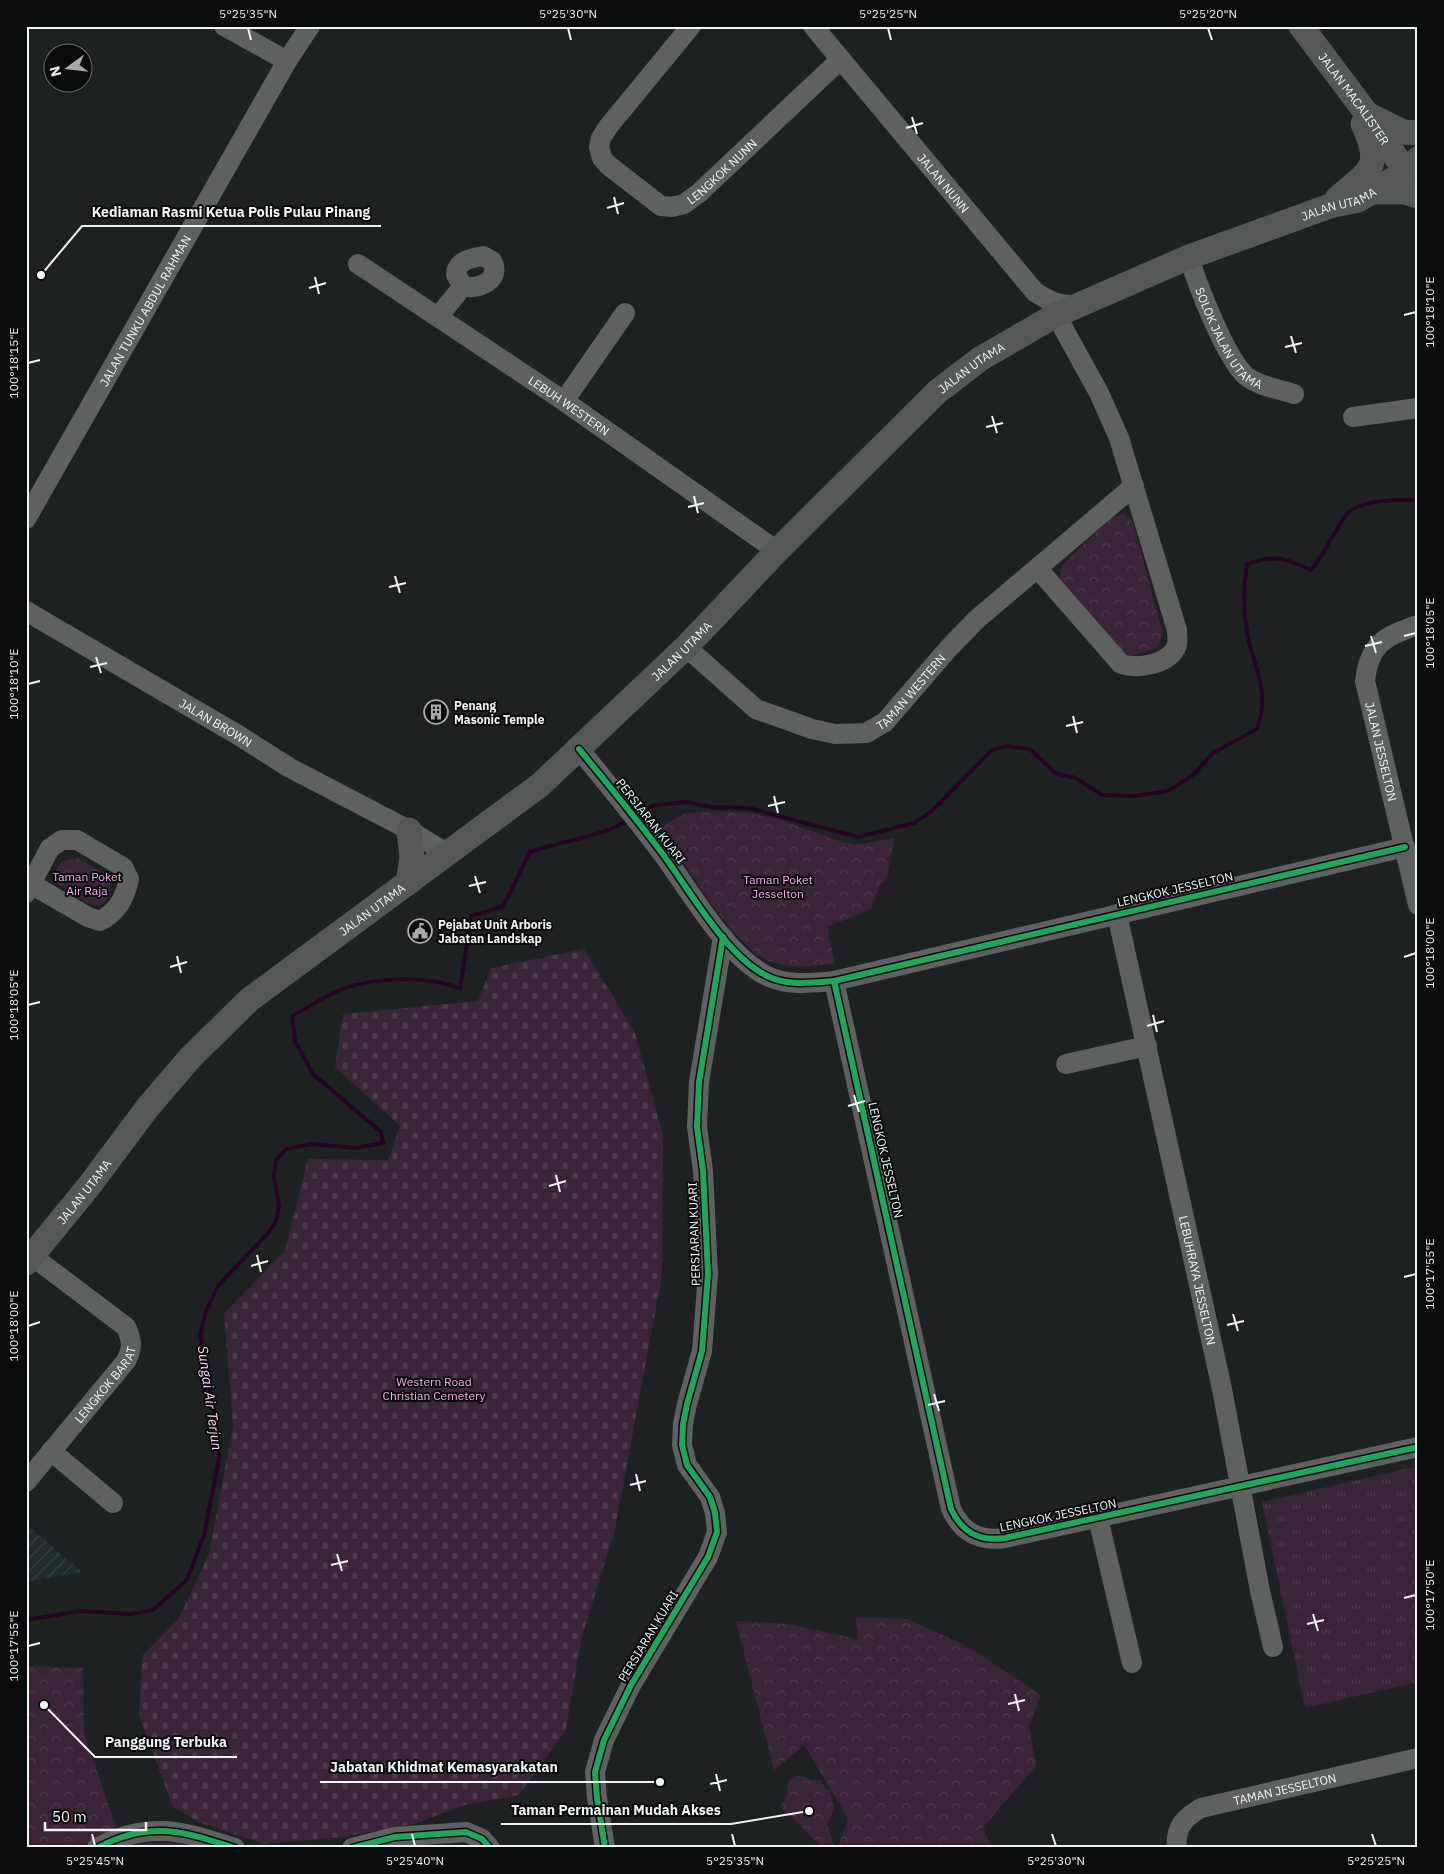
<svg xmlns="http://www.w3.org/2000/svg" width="1444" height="1874" viewBox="0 0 1444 1874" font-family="'IBM Plex Sans',sans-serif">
<defs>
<pattern id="industrial-furrows" width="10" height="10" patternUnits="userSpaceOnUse" patternTransform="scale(1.25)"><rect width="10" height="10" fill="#1f2b2c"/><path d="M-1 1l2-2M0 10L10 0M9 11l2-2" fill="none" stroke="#354041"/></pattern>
<pattern id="grass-tufts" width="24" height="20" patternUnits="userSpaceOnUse" patternTransform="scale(1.25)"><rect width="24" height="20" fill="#3a2438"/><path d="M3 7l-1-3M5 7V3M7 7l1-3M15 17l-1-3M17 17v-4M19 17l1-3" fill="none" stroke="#4d3a4c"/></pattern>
<pattern id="forest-crowns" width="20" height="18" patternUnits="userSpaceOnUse" patternTransform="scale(1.25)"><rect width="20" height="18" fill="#3a2438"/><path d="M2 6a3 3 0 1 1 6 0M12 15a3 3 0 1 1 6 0" fill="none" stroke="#4d3a4c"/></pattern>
<pattern id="cemetery-stones" width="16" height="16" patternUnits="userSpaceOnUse" patternTransform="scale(1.25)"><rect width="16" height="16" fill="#3a2438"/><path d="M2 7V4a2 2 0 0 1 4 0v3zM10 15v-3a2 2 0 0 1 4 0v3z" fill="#4d3a4c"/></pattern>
</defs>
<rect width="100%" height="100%" fill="#1e2122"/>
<!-- industrial -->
<polygon fill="url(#industrial-furrows)" points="26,1524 82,1572 26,1582"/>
<!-- grass -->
<polygon fill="url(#grass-tufts)" points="1418,1466 1418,1682 1305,1708 1262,1502"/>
<!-- forest -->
<g fill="url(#forest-crowns)">
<polygon points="1123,514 1129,517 1133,523 1163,634 1157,647 1133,656 1124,654 1064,586 1060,579 1062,565 1111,518"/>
<path d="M 716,811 L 749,813 L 781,820 L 839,841 L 857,845 L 894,838 L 887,879 L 880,885 L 871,909 L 827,927 L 835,963 C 814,967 788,969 767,960 C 731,944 684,861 661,827 L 685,813 Z"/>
<path d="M 77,858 L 107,874 C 113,887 111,898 100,906 L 88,904 L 55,882 L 55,872 L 62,861 Z"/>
<polygon points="856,1617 907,1619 965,1645 1041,1695 1029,1726 1036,1766 983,1827 991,1848 838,1848 848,1818 804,1745 774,1770 736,1621 788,1624 858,1639"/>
<path d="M 26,1666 L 83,1668 L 84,1734 L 123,1847 C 152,1841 176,1841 204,1848 L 26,1848 Z"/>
<path d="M 801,1775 L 811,1780 L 822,1780 L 824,1788 L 830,1791 L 834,1809 L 827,1824 L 835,1848 L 823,1848 L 790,1815 L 781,1808 C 781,1804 785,1801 786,1797 C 789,1784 784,1778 801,1775 Z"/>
</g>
<!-- cemetery -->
<polygon fill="url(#cemetery-stones)" points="584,949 635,1033 663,1135 662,1275 615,1529 581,1640 566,1730 519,1795 465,1805 414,1824 342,1837 264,1844 198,1822 173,1807 139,1715 142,1656 179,1618 209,1554 233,1426 224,1313 285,1251 308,1159 388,1160 400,1126 335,1067 343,1014 478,1001 491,968"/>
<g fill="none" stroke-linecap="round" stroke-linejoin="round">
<!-- stream -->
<g stroke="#230321" stroke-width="4">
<path d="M 639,814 L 654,805 L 687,802 L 712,807 L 749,808 L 858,837 L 914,823 L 932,811 L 992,750 L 1006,746 L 1030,749 L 1055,773 L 1076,778 L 1102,795 L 1134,796 L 1168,791 L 1193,775 L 1213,753 L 1257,729 C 1259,721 1262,714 1262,706 C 1264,684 1254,662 1249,642 C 1243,616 1243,590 1247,564 C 1275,554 1285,558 1311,570 C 1326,553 1333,532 1347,514 C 1358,500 1401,499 1418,500"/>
<path d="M 26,1620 L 80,1611 L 131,1614 L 153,1610 L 187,1580 L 204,1535 L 219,1459 L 217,1427 L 200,1335 L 206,1311 L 218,1286 L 269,1232 L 276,1221 L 279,1206 L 274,1177 L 276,1160 L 286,1149 L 312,1144 L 356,1148 L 383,1143 L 381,1132 L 313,1074 L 295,1041 L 292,1016 C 308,1008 323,997 340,990 C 372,977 428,975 460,989 L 471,916 L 502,907 L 508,897 L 530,852 C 561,841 601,837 629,820"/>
</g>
<!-- minor -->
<g stroke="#5f6060" stroke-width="20">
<polyline points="224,26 287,61"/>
<path id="s1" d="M 691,26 L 608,127 L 601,138 L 599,147 L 602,158 L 608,165 L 661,206 L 672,207 L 684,204 L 699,193 L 841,59"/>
<path id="s2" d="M 813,26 L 1035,292 C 1049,301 1059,306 1076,305"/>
<path d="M 483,256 L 492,261 C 502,279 479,291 463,286 L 456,275 C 456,261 471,258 483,256 Z"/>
<path id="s3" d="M 1189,257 C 1197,284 1226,359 1246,376 C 1258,386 1279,389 1294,394"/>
<path id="s4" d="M 358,264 L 564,401 L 777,551"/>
<polyline points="438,317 463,286"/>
<polyline points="564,401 625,313"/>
<polyline points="1353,417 1418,408"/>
<path id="s5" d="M 26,519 L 287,61 L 310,26"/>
<path d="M 1038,569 L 1121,664 C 1138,669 1170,665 1177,645 C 1178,641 1177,634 1177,630 L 1119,438 L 1099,393 L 1056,315"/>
<path id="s6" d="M 26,611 L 238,735 L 290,768 L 409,830 L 448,854"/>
<path id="s7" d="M 1418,625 C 1385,636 1369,644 1365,681 L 1418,905"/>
<path id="s8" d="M 686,647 L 756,709 L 812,729 L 835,734 L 866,733 L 885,722 L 948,649 L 976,620 L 1134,486"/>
<path d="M 579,749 C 607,783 635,817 662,853 C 689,889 726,956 767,976 C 787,986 812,983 834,981 L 1405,847"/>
<path d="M 26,893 L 50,848 L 62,840 L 77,840 L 123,867 L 129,879 C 125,897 118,912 100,921 L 88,917 L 31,884"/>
<path id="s9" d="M 1117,914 L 1222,1389 L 1260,1591 L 1273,1647"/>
<path d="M 834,981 L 951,1509 C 962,1532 979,1542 1005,1538 L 1418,1447"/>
<polyline points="1066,1064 1147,1046"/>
<polyline points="51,1451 113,1503"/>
<path id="s10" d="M 26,1482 L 126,1361 C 133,1348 132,1340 126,1327 L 32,1256"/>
<polyline points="1098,1518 1132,1663"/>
<path d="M 97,1848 C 149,1820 182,1831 235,1848"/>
<polyline points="352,1848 395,1837 466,1832 482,1839 490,1848"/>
<polyline points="605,1848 597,1798 595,1772 604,1740 631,1685 708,1557 717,1532 715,1513 710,1497 687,1465 682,1445 683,1424 687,1404 702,1351 708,1274 703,1171 697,1127 699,1082 723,937"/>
<path id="s11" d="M 1177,1848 C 1175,1827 1184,1818 1201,1808 L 1418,1758"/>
</g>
<!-- major -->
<g stroke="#555758" stroke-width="25">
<path id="s12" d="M 1301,26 L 1367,114 L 1406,172"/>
<polyline points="1369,115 1403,132 1418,133"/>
<polyline points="1373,192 1404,192 1418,196"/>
<path d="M 1337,199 C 1369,170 1384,169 1363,124"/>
<polyline points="408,883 412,858 409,830"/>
<path id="s13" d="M 26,1263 L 89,1186 L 148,1107 L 190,1058 L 249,1000 L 540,785 L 686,647 L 777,551 L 937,392 L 980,359 L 1056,315 L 1189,257 L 1330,206 L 1358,200 L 1406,172 L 1418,159"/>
</g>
<!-- cycleway casing -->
<g stroke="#090b0c" stroke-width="9">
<g id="cycleway">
<path d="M 579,749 C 607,783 635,817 662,853 C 689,889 726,956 767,976 C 787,986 812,983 834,981 L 1405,847"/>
<path d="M 834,981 L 951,1509 C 962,1532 979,1542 1005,1538 L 1418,1447"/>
<path d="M 97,1848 C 149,1820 182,1831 235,1848"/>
<polyline points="352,1848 395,1837 466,1832 482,1839 490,1848"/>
<polyline points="605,1848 597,1798 595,1772 604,1740 631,1685 708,1557 717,1532 715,1513 710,1497 687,1465 682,1445 683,1424 687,1404 702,1351 708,1274 703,1171 697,1127 699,1082 723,937"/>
</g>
</g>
<!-- cycleway -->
<use href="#cycleway" stroke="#20a55d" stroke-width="6"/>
</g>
<!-- ticks -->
<path fill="none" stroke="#f0f4f4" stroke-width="2" d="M 248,28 L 251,40M 568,28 L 571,40M 888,28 L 891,40M 1208,28 L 1212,40M 912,117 L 917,134M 906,128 L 923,123M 614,197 L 618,214M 607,208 L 624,203M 315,277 L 319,294M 309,288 L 326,283M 1404,315 L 1416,312M 1291,336 L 1296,353M 1285,347 L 1302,343M 28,363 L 40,360M 992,416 L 997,433M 986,427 L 1003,423M 694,496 L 698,513M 688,507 L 704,503M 395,576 L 400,593M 389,587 L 406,583M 1371,636 L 1376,653M 1404,636 L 1416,633M 1365,646 L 1382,642M 96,657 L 101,673M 90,667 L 107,663M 28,684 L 40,681M 1073,716 L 1077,733M 1066,726 L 1083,722M 774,796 L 778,813M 768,806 L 785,802M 475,876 L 480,893M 469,886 L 486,882M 177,956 L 181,973M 1404,957 L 1416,953M 170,967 L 187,962M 28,1005 L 40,1002M 1153,1015 L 1157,1032M 1147,1026 L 1164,1021M 854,1095 L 859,1112M 848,1106 L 865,1101M 556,1175 L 560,1192M 549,1186 L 566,1181M 257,1255 L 261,1272M 251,1266 L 268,1261M 1404,1277 L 1416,1274M 1233,1314 L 1238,1331M 1227,1325 L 1244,1321M 28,1326 L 40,1322M 934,1394 L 939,1411M 928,1405 L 945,1401M 636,1474 L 640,1491M 630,1485 L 646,1481M 337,1554 L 342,1571M 331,1565 L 348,1561M 1404,1598 L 1416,1595M 1313,1614 L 1318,1631M 1307,1624 L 1324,1620M 28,1646 L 40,1643M 1015,1694 L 1019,1711M 1008,1704 L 1025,1700M 716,1774 L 720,1791M 710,1784 L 727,1780M 92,1834 L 95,1846M 412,1834 L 415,1846M 732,1834 L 735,1846M 1052,1834 L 1056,1846M 1372,1834 L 1376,1846"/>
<!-- icons -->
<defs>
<g id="building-ring" transform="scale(1.25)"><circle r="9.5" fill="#090b0c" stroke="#a6aaaa" stroke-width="1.5"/><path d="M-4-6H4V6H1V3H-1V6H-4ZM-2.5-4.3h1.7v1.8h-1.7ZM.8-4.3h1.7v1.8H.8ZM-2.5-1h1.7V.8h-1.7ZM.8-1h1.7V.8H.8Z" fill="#a6aaaa"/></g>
<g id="civic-ring" transform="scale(1.25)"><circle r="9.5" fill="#090b0c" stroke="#a6aaaa" stroke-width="1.5"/><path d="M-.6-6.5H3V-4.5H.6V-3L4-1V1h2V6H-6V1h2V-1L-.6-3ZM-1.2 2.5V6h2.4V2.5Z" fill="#a6aaaa"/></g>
</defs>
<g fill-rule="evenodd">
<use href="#building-ring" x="436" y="712"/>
<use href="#civic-ring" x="420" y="931"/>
</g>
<g text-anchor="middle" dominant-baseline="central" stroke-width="4" stroke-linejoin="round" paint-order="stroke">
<!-- street labels -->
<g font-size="12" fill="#f0f4f4" stroke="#090b0c">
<text stroke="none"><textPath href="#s12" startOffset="90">JALAN MACALISTER</textPath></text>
<text stroke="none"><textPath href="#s1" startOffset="314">LENGKOK NUNN</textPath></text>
<text stroke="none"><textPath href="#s2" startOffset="204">JALAN NUNN</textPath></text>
<text stroke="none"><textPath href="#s13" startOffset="1712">JALAN UTAMA</textPath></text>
<text stroke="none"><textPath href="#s5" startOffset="240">JALAN TUNKU ABDUL RAHMAN</textPath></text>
<text stroke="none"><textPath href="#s3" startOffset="92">SOLOK JALAN UTAMA</textPath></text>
<text stroke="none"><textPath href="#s13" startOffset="1308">JALAN UTAMA</textPath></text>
<text stroke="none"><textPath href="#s4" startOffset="254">LEBUH WESTERN</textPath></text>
<text stroke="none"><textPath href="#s13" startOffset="902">JALAN UTAMA</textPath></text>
<text stroke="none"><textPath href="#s8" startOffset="269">TAMAN WESTERN</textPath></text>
<text stroke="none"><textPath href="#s6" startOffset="220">JALAN BROWN</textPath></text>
<text stroke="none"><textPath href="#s7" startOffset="156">JALAN JESSELTON</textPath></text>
<text transform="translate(651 821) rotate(52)">PERSIARAN KUARI</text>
<text transform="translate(1175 889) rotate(-13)">LENGKOK JESSELTON</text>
<text stroke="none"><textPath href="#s13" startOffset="498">JALAN UTAMA</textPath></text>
<text transform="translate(886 1160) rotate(77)">LENGKOK JESSELTON</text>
<text stroke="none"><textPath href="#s13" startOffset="92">JALAN UTAMA</textPath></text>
<text transform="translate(694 1234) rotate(-92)">PERSIARAN KUARI</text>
<text stroke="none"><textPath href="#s9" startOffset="375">LEBUHRAYA JESSELTON</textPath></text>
<text stroke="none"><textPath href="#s10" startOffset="126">LENGKOK BARAT</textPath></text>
<text transform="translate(1058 1515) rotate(-12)">LENGKOK JESSELTON</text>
<text transform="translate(648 1636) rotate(-59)">PERSIARAN KUARI</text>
<text stroke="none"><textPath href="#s11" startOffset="136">TAMAN JESSELTON</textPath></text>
</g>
<!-- poi labels -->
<g font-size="12" font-weight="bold" fill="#f0f4f4" stroke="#090b0c" text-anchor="start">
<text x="454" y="705">Penang<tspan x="454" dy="14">Masonic Temple</tspan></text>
<text x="438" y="924">Pejabat Unit Arboris<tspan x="438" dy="14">Jabatan Landskap</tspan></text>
</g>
<!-- park labels -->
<g font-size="12" fill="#f5aeeb" stroke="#090b0c">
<text x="87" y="876">Taman Poket<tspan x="87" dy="14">Air Raja</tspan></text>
<text x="778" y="879">Taman Poket<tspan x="778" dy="14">Jesselton</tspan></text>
<text x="434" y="1381">Western Road<tspan x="434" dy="14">Christian Cemetery</tspan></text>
</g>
<!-- water labels -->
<g font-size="14" font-style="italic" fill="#facef3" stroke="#090b0c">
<text transform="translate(210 1398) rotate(82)">Sungai Air Terjun</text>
</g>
</g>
<!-- callouts -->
<path fill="none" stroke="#f0f4f4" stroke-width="2" d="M41 275L82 226H381M44 1705L95 1757H237M660 1782L568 1782H320M809 1811L731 1824H501"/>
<g fill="#f0f4f4" stroke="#090b0c" stroke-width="2">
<circle cx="41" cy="275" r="5"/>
<circle cx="44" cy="1705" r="5"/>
<circle cx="660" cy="1782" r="5"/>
<circle cx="809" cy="1811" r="5"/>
</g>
<g font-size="14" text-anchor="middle" font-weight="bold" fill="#f0f4f4" stroke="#090b0c" stroke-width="4" stroke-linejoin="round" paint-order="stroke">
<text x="231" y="217">Kediaman Rasmi Ketua Polis Pulau Pinang</text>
<text x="166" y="1747">Panggung Terbuka</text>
<text x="444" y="1772">Jabatan Khidmat Kemasyarakatan</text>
<text x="616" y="1815">Taman Permainan Mudah Akses</text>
</g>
<!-- border -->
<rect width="1444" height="1874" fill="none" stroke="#090b0c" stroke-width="55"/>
<!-- north arrow -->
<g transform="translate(68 68) rotate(255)"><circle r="24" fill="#090b0c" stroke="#656869"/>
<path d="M0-4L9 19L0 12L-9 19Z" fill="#a6aaaa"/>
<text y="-8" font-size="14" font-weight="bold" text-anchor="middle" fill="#f0f4f4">N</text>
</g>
<!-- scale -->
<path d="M45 1822v8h101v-8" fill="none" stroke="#f0f4f4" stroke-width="2.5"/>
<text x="52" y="1822" font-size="15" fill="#f0f4f4" stroke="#090b0c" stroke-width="4" paint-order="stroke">50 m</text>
<rect x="28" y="28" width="1388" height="1818" fill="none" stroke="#f0f4f4" stroke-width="2"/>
<g font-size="12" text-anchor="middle" fill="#f0f4f4">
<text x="248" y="18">5°25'35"N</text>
<text x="568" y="18">5°25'30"N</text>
<text x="888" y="18">5°25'25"N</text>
<text x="1208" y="18">5°25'20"N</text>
<text transform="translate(1430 312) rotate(-90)" y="4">100°18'10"E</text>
<text transform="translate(14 363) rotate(-90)" y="4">100°18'15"E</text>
<text transform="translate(1430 633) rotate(-90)" y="4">100°18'05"E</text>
<text transform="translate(14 684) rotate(-90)" y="4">100°18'10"E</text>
<text transform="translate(1430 953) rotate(-90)" y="4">100°18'00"E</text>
<text transform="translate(14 1005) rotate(-90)" y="4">100°18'05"E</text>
<text transform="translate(1430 1274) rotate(-90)" y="4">100°17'55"E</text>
<text transform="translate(14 1326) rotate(-90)" y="4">100°18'00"E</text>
<text transform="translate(1430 1595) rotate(-90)" y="4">100°17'50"E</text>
<text transform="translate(14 1646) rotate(-90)" y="4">100°17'55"E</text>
<text x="95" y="1865">5°25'45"N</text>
<text x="415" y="1865">5°25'40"N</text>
<text x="735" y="1865">5°25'35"N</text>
<text x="1056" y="1865">5°25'30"N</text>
<text x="1376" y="1865">5°25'25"N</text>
</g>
</svg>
